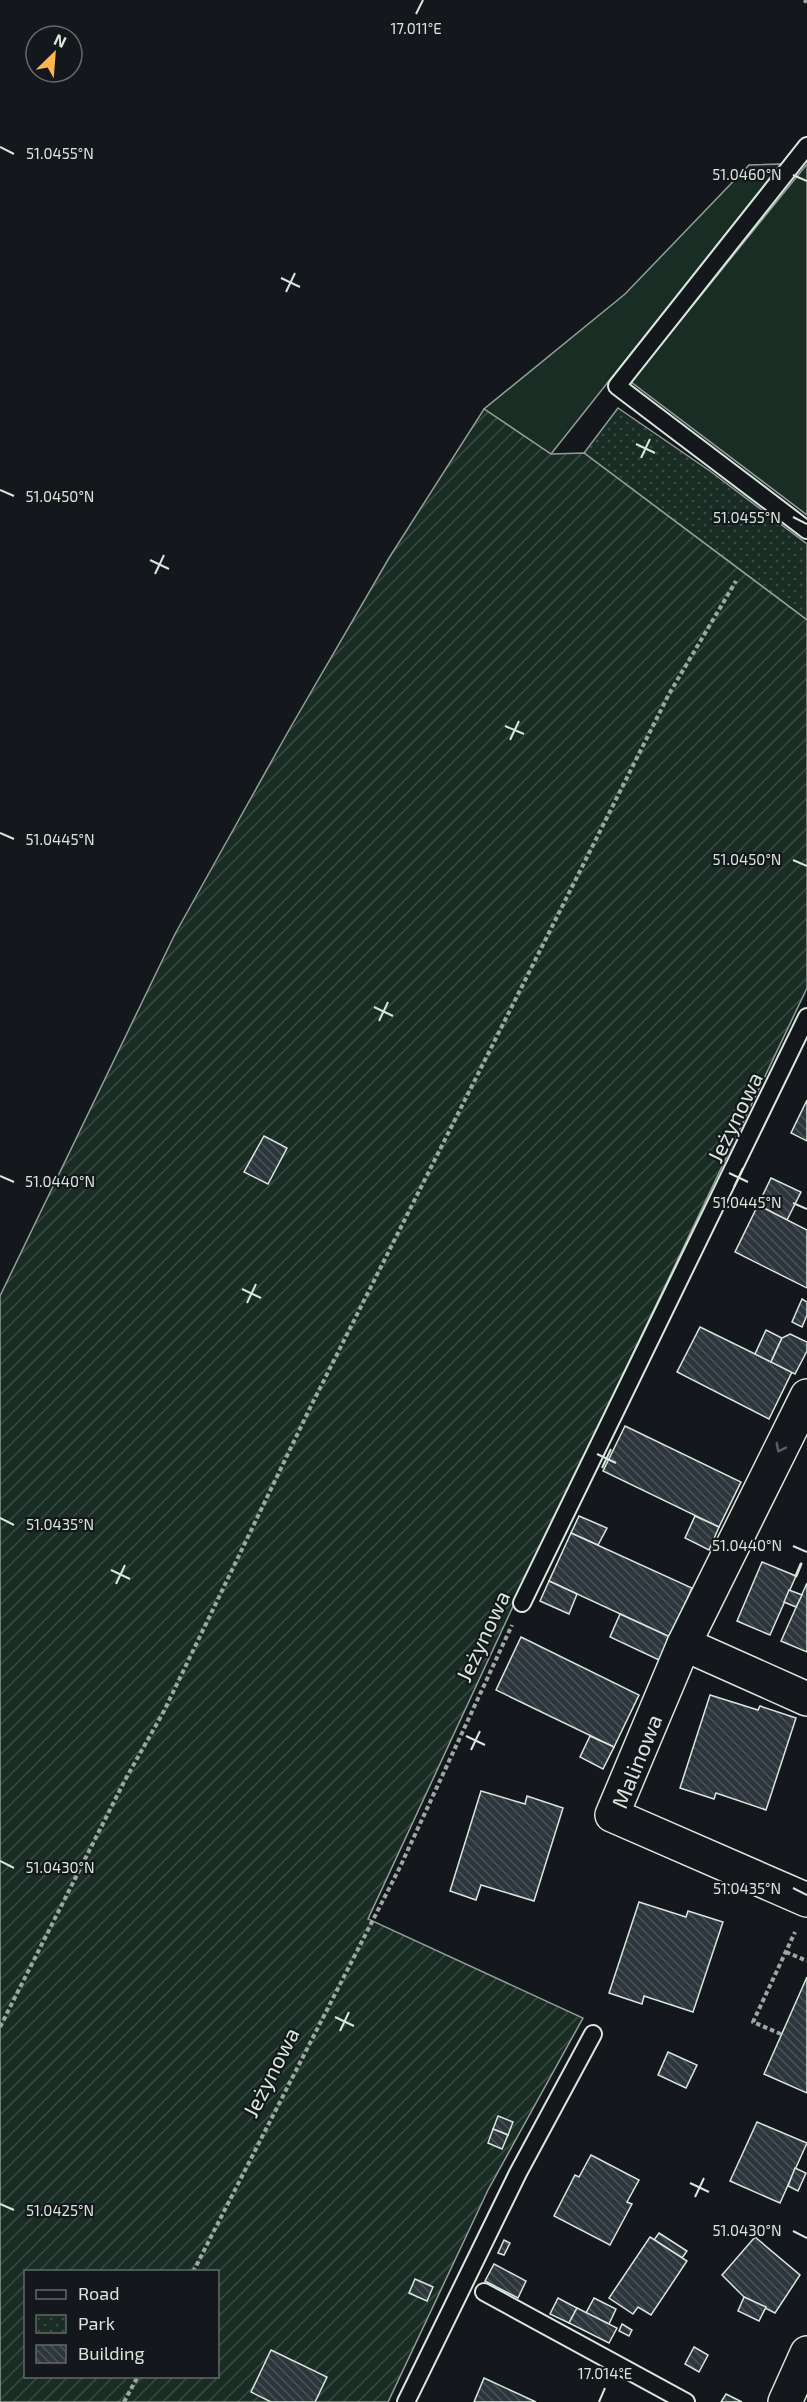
<svg xmlns="http://www.w3.org/2000/svg" width="807" height="2402" viewBox="0 0 807 2402" font-family="'Exo 2',sans-serif">
<defs>
<pattern id="park-dots" width="8" height="8" patternUnits="userSpaceOnUse" patternTransform="scale(1.5)"><rect width="8" height="8" fill="#1a2d24"/><path d="M2 2h.1M6 6h.1" fill="none" stroke="#3b4b43" stroke-width="1.8" stroke-linecap="round"/></pattern>
<pattern id="garden-furrows" width="10" height="10" patternUnits="userSpaceOnUse" patternTransform="scale(1.5)"><rect width="10" height="10" fill="#1a2d24"/><path d="M-1 1l2-2M0 10L10 0M9 11l2-2" fill="none" stroke="#3b4b43"/></pattern>
<pattern id="building-back-hatch" width="6" height="6" patternUnits="userSpaceOnUse" patternTransform="scale(1.5)"><rect width="6" height="6" fill="#2c363c"/><path d="M-1 5l2 2M0 0l6 6M5-1l2 2" fill="none" stroke="#4a5358"/></pattern>
</defs>
<rect width="100%" height="100%" fill="#14181c"/>
<!-- grass -->
<g fill="#1a2d24" stroke="#939e99" stroke-width="1.5">
<polygon points="781,164 551,454 484,409 625,294 749,165"/>
<polygon points="807,164 807,515 631,382"/>
</g>
<!-- park -->
<polygon fill="url(#park-dots)" stroke="#939e99" stroke-width="1.5" points="618,408 710,471 807,544 807,620 584,453"/>
<!-- garden -->
<path fill="url(#garden-furrows)" stroke="#939e99" stroke-width="1.5" fill-rule="evenodd" d="M 484,409 L 551,454 L 584,453 L 807,620 L 807,988 L 529,1572 L 368,1919 L 583,2018 L 488,2190 L 388,2402 L 0,2402 L 0,1296 L 175,934 L 289,730 L 389,558 ZM 26,2272 L 218,2272 L 218,2376 L 26,2376 Z"/>
<!-- building -->
<g fill="url(#building-back-hatch)" stroke="#d8e6dc" stroke-width="1.5">
<polygon points="807,1100 807,1141 791,1133"/>
<polygon points="264,1136 287,1148 268,1184 244,1172"/>
<polygon points="771,1178 801,1192 787,1220 758,1205"/>
<polygon points="758,1205 807,1230 807,1288 735,1252"/>
<polygon points="802,1299 807,1302 807,1315 802,1327 792,1322"/>
<polygon points="700,1327 792,1372 769,1419 677,1372"/>
<polygon points="766,1330 782,1338 771,1362 755,1354"/>
<polygon points="790,1334 807,1342 807,1351 795,1374 771,1362 782,1338"/>
<polygon points="625,1426 741,1482 719,1527 603,1471"/>
<polygon points="579,1516 607,1528 598,1545 571,1533"/>
<polygon points="695,1516 719,1527 709,1550 685,1538"/>
<polygon points="571,1533 692,1588 670,1637 549,1581"/>
<polygon points="762,1562 796,1576 770,1635 737,1621"/>
<polygon points="549,1581 577,1594 569,1614 540,1601"/>
<polygon points="807,1583 807,1652 781,1641"/>
<polygon points="789,1590 802,1595 796,1607 784,1602"/>
<polygon points="620,1614 670,1637 659,1660 610,1637"/>
<polygon points="521,1637 639,1695 614,1747 496,1690"/>
<polygon points="710,1695 758,1710 760,1706 796,1718 766,1810 716,1793 714,1799 680,1788"/>
<polygon points="590,1736 614,1747 603,1769 580,1757"/>
<polygon points="481,1791 525,1804 527,1796 563,1808 534,1901 481,1885 476,1900 450,1891"/>
<polygon points="639,1902 686,1917 688,1911 723,1922 693,2012 644,1996 642,2004 609,1993"/>
<polygon points="807,1977 807,2093 764,2074"/>
<polygon points="668,2052 697,2065 686,2088 658,2075"/>
<polygon points="498,2116 513,2122 508,2135 493,2129"/>
<polygon points="757,2122 807,2143 780,2203 730,2181"/>
<polygon points="493,2129 508,2135 502,2149 488,2143"/>
<polygon points="591,2155 639,2180 627,2202 632,2204 610,2245 554,2216 575,2175 579,2177"/>
<polygon points="795,2168 806,2173 798,2191 788,2186"/>
<polygon points="659,2233 687,2251 682,2258 654,2240"/>
<polygon points="650,2237 687,2261 651,2315 638,2307 633,2314 609,2298"/>
<polygon points="755,2237 800,2275 775,2313 744,2297 722,2275"/>
<polygon points="504,2240 510,2243 504,2255 498,2253"/>
<polygon points="494,2264 526,2281 518,2298 485,2281"/>
<polygon points="415,2279 433,2287 427,2301 409,2293"/>
<polygon points="744,2297 766,2307 759,2321 738,2311"/>
<polygon points="558,2298 577,2308 569,2323 550,2314"/>
<polygon points="594,2298 616,2309 609,2324 586,2313"/>
<polygon points="577,2308 617,2328 609,2343 569,2323"/>
<polygon points="622,2324 632,2330 629,2336 619,2331"/>
<polygon points="694,2347 708,2355 699,2372 685,2364"/>
<polygon points="271,2350 327,2377 315,2402 271,2402 251,2392"/>
<polygon points="484,2378 536,2402 474,2402"/>
<polygon points="726,2394 742,2402 721,2402"/>
</g>
<g fill="none" stroke-linecap="round" stroke-linejoin="round">
<!-- service casing -->
<g stroke="#d8e6dc" stroke-width="20">
<g id="service">
<polyline points="807,146 617,386 807,530"/>
<polyline points="522,1603 807,1017"/>
<polyline points="484,2292 686,2402"/>
<polyline points="406,2402 518,2173 593,2034"/>
</g>
</g>
<!-- minor casing -->
<g stroke="#d8e6dc" stroke-width="36">
<g id="minor">
<polyline points="807,1396 684,1644 612,1815 807,1900"/>
<polyline points="684,1644 807,1699"/>
</g>
</g>
<!-- tertiary casing -->
<g stroke="#d8e6dc" stroke-width="36">
<polyline id="tertiary" points="785,2402 807,2353"/>
</g>
<!-- path -->
<g stroke="#9da8a2" stroke-width="4" stroke-dasharray="4.5 3" stroke-linecap="butt">
<polyline points="804,0 807,2"/>
<polyline points="786,1952 807,1961"/>
<polyline points="0,2027 125,1780 164,1711 311,1406 669,694 736,581"/>
<polyline points="781,2034 753,2022 795,1932"/>
<polyline points="193,2272 400,1867 512,1625"/>
<polyline points="124,2402 138,2376"/>
</g>
<!-- service -->
<use href="#service" stroke="#14181c" stroke-width="16"/>
<!-- minor -->
<use href="#minor" stroke="#14181c" stroke-width="33"/>
<!-- tertiary -->
<use href="#tertiary" stroke="#14181c" stroke-width="33"/>
<!-- wall -->
<polyline stroke="#d8e6dc" stroke-width="3" points="796,1576 801,1564"/>
</g>
<!-- one-way arrows -->
<defs><path id="oneway-chevron" d="M-2-3.5L2.5 0L-2 3.5" fill="none" stroke-width="1.6" stroke-linecap="round" stroke-linejoin="round" transform="scale(1.5)"/></defs>
<use stroke="#59605f" href="#oneway-chevron" transform="translate(780 1448) rotate(117)"/>
<!-- ticks -->
<path fill="none" stroke="#d8e6dc" stroke-width="2" d="M 416,14 L 423,0M 0,147 L 14,154M 793,175 L 807,181M 281,278 L 300,287M 286,292 L 295,273M 636,444 L 655,453M 641,458 L 650,439M 0,490 L 14,496M 793,517 L 807,524M 150,560 L 169,569M 155,574 L 164,555M 505,726 L 524,734M 510,740 L 519,721M 0,833 L 14,839M 793,860 L 807,866M 374,1007 L 393,1016M 379,1021 L 388,1002M 729,1173 L 748,1182M 0,1176 L 14,1182M 734,1187 L 743,1168M 793,1203 L 807,1209M 242,1289 L 261,1298M 247,1303 L 256,1284M 597,1454 L 616,1463M 602,1468 L 611,1449M 0,1518 L 14,1525M 793,1546 L 807,1552M 111,1570 L 130,1579M 116,1584 L 125,1565M 466,1736 L 485,1745M 471,1750 L 480,1731M 0,1861 L 14,1868M 793,1888 L 807,1895M 335,2017 L 354,2026M 340,2031 L 349,2012M 690,2183 L 709,2192M 695,2197 L 704,2178M 0,2204 L 14,2210M 793,2231 L 807,2238M 599,2402 L 605,2388"/>
<g text-anchor="middle" dominant-baseline="central" stroke-width="4.5" stroke-linejoin="round" paint-order="stroke">
<!-- street labels -->
<g font-size="22" fill="#d8e6dc" stroke="#14181c">
<text transform="translate(734 1117) rotate(-64)">Jeżynowa</text>
<text transform="translate(482 1636) rotate(-65)">Jeżynowa</text>
<text transform="translate(636 1761) rotate(-68)">Malinowa</text>
<text transform="translate(270 2072) rotate(-63)">Jeżynowa</text>
</g>
</g>
<g font-size="15" text-anchor="middle" fill="#d8e6dc" stroke="#14181c" stroke-width="4.5" stroke-linejoin="round" paint-order="stroke">
<text x="416" y="34">17.011°E</text>
<text x="60" y="159">51.0455°N</text>
<text x="747" y="180">51.0460°N</text>
<text x="60" y="502">51.0450°N</text>
<text x="747" y="523">51.0455°N</text>
<text x="60" y="845">51.0445°N</text>
<text x="747" y="865">51.0450°N</text>
<text x="60" y="1187">51.0440°N</text>
<text x="747" y="1208">51.0445°N</text>
<text x="60" y="1530">51.0435°N</text>
<text x="747" y="1551">51.0440°N</text>
<text x="60" y="1873">51.0430°N</text>
<text x="747" y="1894">51.0435°N</text>
<text x="60" y="2216">51.0425°N</text>
<text x="747" y="2236">51.0430°N</text>
<text x="605" y="2379">17.014°E</text>
</g>
<!-- legend -->
<rect x="24" y="2270" width="195" height="108" fill="#14181c" stroke="#626a69" stroke-width="1.5"/>
<rect x="36" y="2290" width="30" height="9" fill="#14181c" stroke="#626a69" stroke-width="1.5"/>
<text x="78" y="2300" font-size="18" fill="#d8e6dc">Road</text>
<rect x="36" y="2315" width="30" height="18" fill="url(#park-dots)" stroke="#626a69" stroke-width="1.5"/>
<text x="78" y="2330" font-size="18" fill="#d8e6dc">Park</text>
<rect x="36" y="2345" width="30" height="18" fill="url(#building-back-hatch)" stroke="#626a69" stroke-width="1.5"/>
<text x="78" y="2360" font-size="18" fill="#d8e6dc">Building</text>
<!-- north arrow -->
<g transform="translate(54 54) rotate(25)"><circle r="28" fill="#14181c" stroke="#626a69" stroke-width="1.5"/>
<path d="M0-4.5L10 22L0 15L-10 22Z" fill="#ffb74d"/>
<text y="-9" font-size="16" font-weight="bold" text-anchor="middle" fill="#d8e6dc">N</text>
</g>
</svg>
